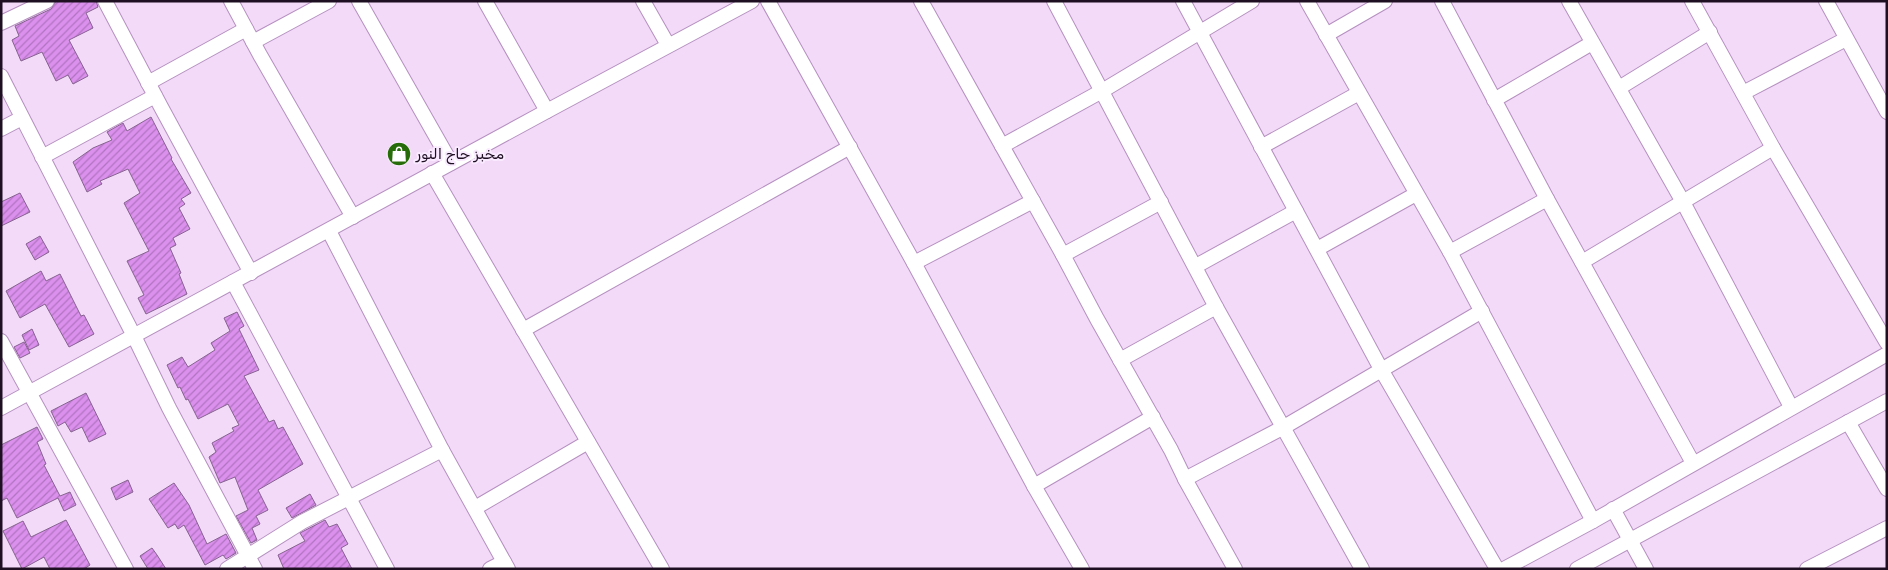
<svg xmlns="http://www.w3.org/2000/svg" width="1888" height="570" viewBox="0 0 1888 570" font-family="Rubik,'Noto Naskh Arabic',sans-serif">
<defs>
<pattern id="building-hatch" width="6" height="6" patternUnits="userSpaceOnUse" patternTransform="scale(1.25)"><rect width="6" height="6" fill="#db90ee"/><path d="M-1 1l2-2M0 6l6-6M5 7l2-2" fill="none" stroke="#b174c0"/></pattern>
</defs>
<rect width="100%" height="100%" fill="#f2daf8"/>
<!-- building -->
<g fill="url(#building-hatch)" stroke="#876290">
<polygon points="56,1 96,1 98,7 86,13 93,28 69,40 88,76 73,84 68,75 56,81 42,52 21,61 12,40 19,36 15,26 51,9"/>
<polygon points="151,117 172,158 171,159 191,193 181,199 185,204 179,208 190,229 173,238 176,245 170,248 181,273 179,274 187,294 146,314 138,298 144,295 127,261 149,251 124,203 140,193 128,169 100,181 102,184 87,192 73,162 93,148 112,140 107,132 123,123 127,131"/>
<polygon points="20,193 30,212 1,226 1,202"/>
<polygon points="40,236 49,252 35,260 26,244"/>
<polygon points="41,271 46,281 60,274 81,316 84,315 94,334 69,347 45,304 20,318 6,291"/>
<polygon points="237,312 244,326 239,329 259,370 244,376 269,422 274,420 278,429 283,427 303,464 258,490 268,510 256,516 260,524 252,528 257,540 251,543 236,516 248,510 235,477 220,483 209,457 216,452 212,443 234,431 232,428 239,425 228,404 198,419 188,399 186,400 180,387 178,388 167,365 182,357 188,367 215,350 211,343 230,331 224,318"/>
<polygon points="32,329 39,345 29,350 22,335"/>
<polygon points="24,342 30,353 20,358 14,347"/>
<polygon points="86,393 106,434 89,442 82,427 71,432 65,422 58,426 51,411"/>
<polygon points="37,427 43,439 37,442 46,464 44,465 60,496 70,492 76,505 64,511 58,498 17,518 7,498 1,501 1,445"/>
<polygon points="128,480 133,492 116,500 111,488"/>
<polygon points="174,483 189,505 207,544 226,534 236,553 226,559 223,555 205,565 184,525 178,529 175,524 168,528 149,499"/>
<polygon points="310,494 316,505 292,518 286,508"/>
<polygon points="66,520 90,565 84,569 50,569 44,557 22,569 3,531 23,521 31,537"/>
<polygon points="325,520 329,527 337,524 348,544 341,548 352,569 284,569 278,555 305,541 300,533"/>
<polygon points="152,548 157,555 166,569 148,569 140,556"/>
</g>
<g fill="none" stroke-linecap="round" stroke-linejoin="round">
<!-- minor casing -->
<g stroke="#b690c0" stroke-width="16">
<g id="minor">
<polyline points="105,1 161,107 251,273"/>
<polyline points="231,1 260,55 353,217"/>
<polyline points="359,1 451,163"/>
<polyline points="485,1 547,111"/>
<polyline points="643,1 668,45"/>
<polyline points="768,1 914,263 1034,486 1082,569"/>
<polyline points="921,1 1063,255 1097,319 1171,450 1185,479 1235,569"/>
<polyline points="1054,1 1216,307 1362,569"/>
<polyline points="1183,1 1382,371 1497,569"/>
<polyline points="1307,1 1450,252 1593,521"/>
<polyline points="1442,1 1547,199 1693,463"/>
<polyline points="1569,1 1683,202 1791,407"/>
<polyline points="1692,1 1773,148 1887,343"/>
<polyline points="1826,1 1887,112"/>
<polyline points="1,23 47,1"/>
<polyline points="1326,35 1385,1"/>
<polyline points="253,42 329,1"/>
<polyline points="1,76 134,336 169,408 255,569"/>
<polyline points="148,83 246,29"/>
<polyline points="1619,88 1710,32"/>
<polyline points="1743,93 1846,39"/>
<polyline points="1494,100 1592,43"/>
<polyline points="1,129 22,118"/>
<polyline points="1002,146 1102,91 1252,1"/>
<polyline points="1261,147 1359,93"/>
<polyline points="42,157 155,96"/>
<polyline points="432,173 662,569"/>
<polyline points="329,231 442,450 508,569"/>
<polyline points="1317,249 1416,194"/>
<polyline points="1450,252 1547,199"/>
<polyline points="1063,255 1161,202"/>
<polyline points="1582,262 1773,148"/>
<polyline points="914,263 1033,201"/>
<polyline points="1196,266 1296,211"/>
<polyline points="233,282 387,569"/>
<polyline points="523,330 850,147"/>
<polyline points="1,341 126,569"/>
<polyline points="1120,360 1216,307"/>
<polyline points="1,408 547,111 752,1"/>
<polyline points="1848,422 1887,489"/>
<polyline points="1185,479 1284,427 1482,311"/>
<polyline points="1034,486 1153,417"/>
<polyline points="475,508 588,442"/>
<polyline points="1613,509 1646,569"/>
<polyline points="227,569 302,522 442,450"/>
<polyline points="490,569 504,562"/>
<polyline points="1504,569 1593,521 1887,354"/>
<polyline points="1577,569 1887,401"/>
<polyline points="1807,569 1887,528"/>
</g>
</g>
<!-- minor -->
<use href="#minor" stroke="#fff" stroke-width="14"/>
</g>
<!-- icons -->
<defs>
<g id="shop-disc" transform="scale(1.25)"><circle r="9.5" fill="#266c09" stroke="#faeaff"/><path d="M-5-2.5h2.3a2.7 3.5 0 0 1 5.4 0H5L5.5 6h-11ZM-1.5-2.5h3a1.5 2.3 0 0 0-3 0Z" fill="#fff"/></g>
</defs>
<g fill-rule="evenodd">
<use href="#shop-disc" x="399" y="154"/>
</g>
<g text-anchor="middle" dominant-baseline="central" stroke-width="4" stroke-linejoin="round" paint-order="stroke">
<!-- poi labels -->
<g font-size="15" fill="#1e1022" stroke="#faeaff" text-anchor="start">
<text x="416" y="154">مخبز حاج النور</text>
</g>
</g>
<!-- border -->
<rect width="1888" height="570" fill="none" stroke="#1e1022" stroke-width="5"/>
</svg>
